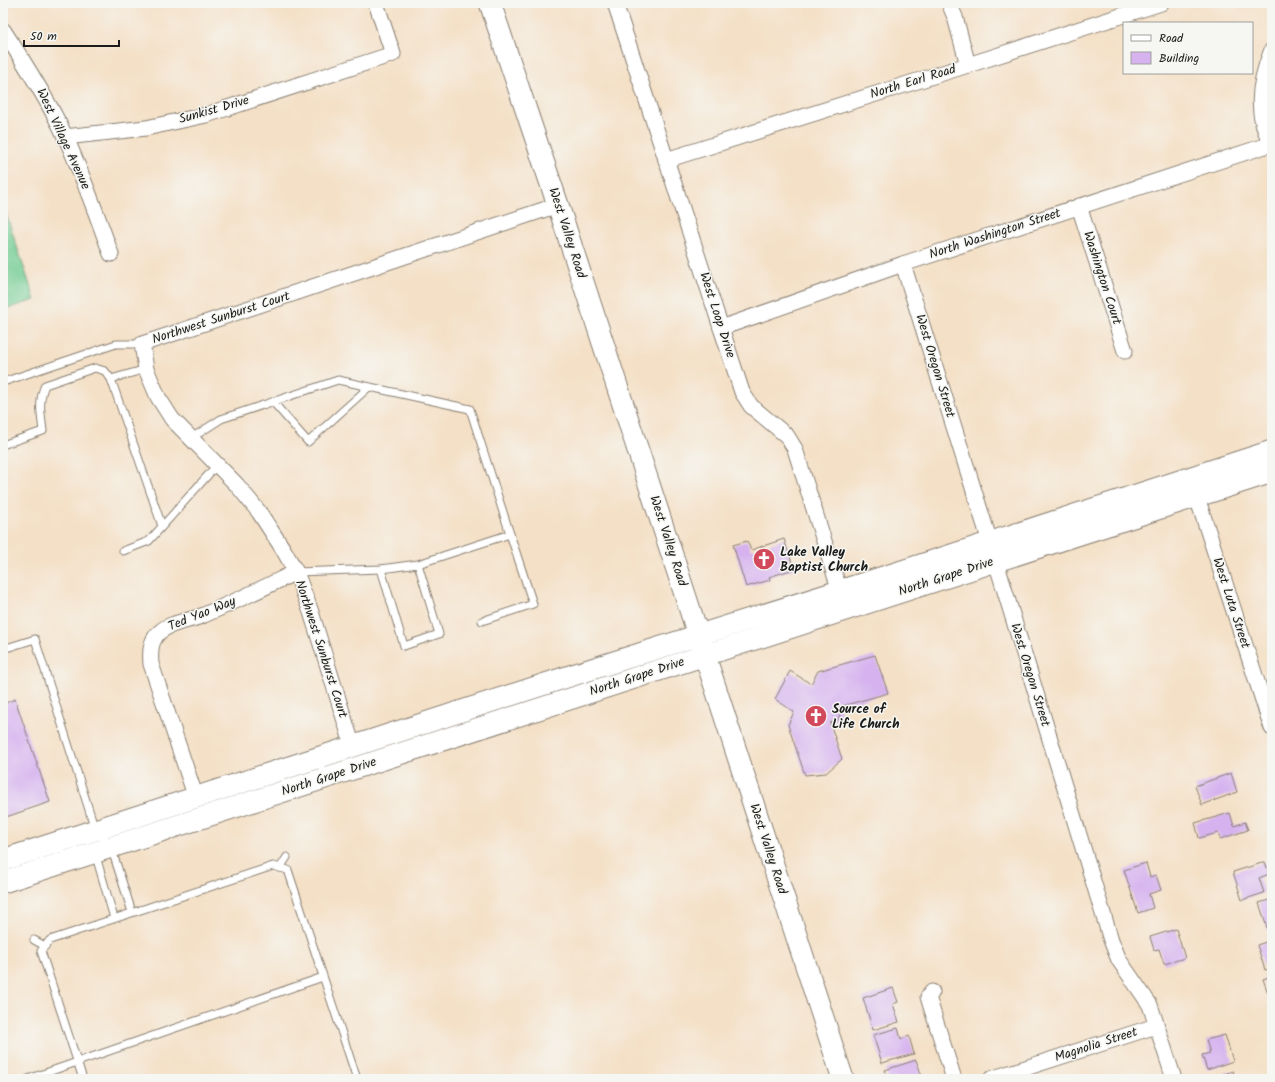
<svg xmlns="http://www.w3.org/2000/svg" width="1275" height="1082" viewBox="0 0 1275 1082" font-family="Kalam,sans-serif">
<rect width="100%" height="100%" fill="#f6f6f2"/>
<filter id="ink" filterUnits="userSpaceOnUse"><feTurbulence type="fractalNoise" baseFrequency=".025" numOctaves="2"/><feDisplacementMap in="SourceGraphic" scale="8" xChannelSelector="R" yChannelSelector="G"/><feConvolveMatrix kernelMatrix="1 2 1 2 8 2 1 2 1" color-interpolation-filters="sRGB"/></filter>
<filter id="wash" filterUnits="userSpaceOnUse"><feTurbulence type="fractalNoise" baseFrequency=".012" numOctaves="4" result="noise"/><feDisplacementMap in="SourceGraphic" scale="16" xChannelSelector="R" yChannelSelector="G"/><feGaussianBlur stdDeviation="0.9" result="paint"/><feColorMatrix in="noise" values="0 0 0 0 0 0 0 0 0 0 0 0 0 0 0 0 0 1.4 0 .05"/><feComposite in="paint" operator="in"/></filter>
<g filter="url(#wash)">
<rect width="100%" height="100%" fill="#f4e0c6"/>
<!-- green -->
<polygon fill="#73cc93" stroke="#487458" points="3,205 35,300 3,310"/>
<g id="blocks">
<!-- building -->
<g fill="#d6b2ef">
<polygon points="784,539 794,569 769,577 770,580 746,587 733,545 747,541 751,550"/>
<polygon points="875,655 888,693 839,707 841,712 838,720 830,723 842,759 826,773 805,775 788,725 794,712 775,699 790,671 811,684 818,671"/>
<polygon points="15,699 50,802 3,818 3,704"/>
<polygon points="1231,773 1237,792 1202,805 1195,786"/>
<polygon points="1230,813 1234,826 1245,822 1248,830 1220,839 1218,833 1199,838 1195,823"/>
<polygon points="1265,862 1269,874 1259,878 1264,893 1242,900 1233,872"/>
<polygon points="1146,863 1150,877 1156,875 1161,890 1149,894 1153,908 1138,913 1124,870"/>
<polygon points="1272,899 1272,930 1268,931 1259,903"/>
<polygon points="1176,929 1185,958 1164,964 1159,949 1154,950 1150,937"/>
<polygon points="1272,940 1272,968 1265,970 1257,945"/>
<polygon points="1272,976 1272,1005 1263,979"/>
<polygon points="893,988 898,1002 893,1004 899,1022 873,1030 863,998"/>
<polygon points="898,1028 901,1039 909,1036 914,1054 882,1063 873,1035"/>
<polygon points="1225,1035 1233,1061 1207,1070 1202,1055 1210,1053 1206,1040"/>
<polygon points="916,1060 923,1079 888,1079 885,1070"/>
<polygon points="1233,1071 1236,1079 1212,1079 1212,1078"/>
</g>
</g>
</g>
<g filter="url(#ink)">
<use href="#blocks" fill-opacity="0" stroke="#887e71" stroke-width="1"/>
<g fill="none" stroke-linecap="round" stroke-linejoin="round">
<!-- service casing -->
<g stroke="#887e71" stroke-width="9">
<g id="service">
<polyline points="146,369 111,379 162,526"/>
<polyline points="3,382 116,344 142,344"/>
<polyline points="273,402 308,442 369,387"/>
<polyline points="190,439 221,419 338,380 470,409 510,534 418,564 381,569 296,572"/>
<path d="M 5,444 L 43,431 C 41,414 38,401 45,385 L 95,368 L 105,371 L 111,379"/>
<polyline points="123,551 149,541 217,465"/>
<polyline points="381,569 404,646 439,634 418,564"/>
<polyline points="482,621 533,604 510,534"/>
<polyline points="3,649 35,639 95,829"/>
<polyline points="97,831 111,847 132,912"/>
<polyline points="95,853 114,918"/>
<polyline points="280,868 287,857"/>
<polyline points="34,940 45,946"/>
<polyline points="28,1079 323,977"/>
<polyline points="83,1079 41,951 50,940 273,866 288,870 357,1079"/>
</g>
</g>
<!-- minor casing -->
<g stroke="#887e71" stroke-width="17">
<g id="minor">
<polyline points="615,3 742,392 751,406 787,436 795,449 843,601"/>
<polyline points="949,3 955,17 968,65"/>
<path d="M 3,30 C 26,65 48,100 66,138 C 83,176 97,215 111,254"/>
<path d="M 1272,50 C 1259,81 1254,115 1272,145"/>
<polyline points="65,137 146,128 206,115 393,54 376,3"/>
<polyline points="666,160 968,65 1161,3"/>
<polyline points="1079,206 1125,351"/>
<polyline points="903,264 990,542 1111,940 1119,960 1150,1005 1174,1079"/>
<polyline points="721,328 903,264 1271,144"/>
<polyline points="1194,488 1272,728"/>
<polyline points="353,747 311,612 296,572 283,549 259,512 237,485 172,419 158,397 146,369 142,344 558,205"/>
<path d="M 196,798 L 151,664 C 150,652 150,639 161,631 C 171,622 191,621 204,615 C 235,602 265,587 296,572"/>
<polyline points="932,992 928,997 954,1079"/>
<polyline points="991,1079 1156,1026"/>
</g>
</g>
<!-- secondary casing -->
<g stroke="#887e71" stroke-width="23">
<g id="secondary">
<polyline points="490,3 558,205 843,1079"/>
<polyline points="3,860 573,675 896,573 1272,451"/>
<polyline points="3,882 1272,472"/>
</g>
</g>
<!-- service -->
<use href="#service" stroke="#fff" stroke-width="7"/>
<!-- minor -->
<use href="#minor" stroke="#fff" stroke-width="15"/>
<!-- secondary -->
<use href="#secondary" stroke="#fff" stroke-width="21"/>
</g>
</g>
<!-- icons -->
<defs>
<g id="church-disc" transform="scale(1.15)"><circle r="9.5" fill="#d1495b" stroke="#f6f6f2"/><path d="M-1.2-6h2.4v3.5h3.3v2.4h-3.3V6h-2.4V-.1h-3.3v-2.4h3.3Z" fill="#fff"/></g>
</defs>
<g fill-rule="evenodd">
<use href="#church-disc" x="764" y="559"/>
<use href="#church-disc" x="816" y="716"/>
</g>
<g text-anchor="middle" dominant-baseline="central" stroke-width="3" stroke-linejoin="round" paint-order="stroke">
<!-- street labels -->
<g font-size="13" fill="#1c1c1c" stroke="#f6f6f2">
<text transform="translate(913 82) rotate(-17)">North Earl Road</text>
<text transform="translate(214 110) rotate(-16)">Sunkist Drive</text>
<text transform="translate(63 139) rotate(65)">West Village Avenue</text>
<text transform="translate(567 233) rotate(72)">West Valley Road</text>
<text transform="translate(995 234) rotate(-18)">North Washington Street</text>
<text transform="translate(1102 278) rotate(72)">Washington Court</text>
<text transform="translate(717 315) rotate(72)">West Loop Drive</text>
<text transform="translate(221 318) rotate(-18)">Northwest Sunburst Court</text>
<text transform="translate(935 366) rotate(73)">West Oregon Street</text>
<text transform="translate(668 541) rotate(72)">West Valley Road</text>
<text transform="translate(946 577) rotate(-18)">North Grape Drive</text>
<text transform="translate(1231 603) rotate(72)">West Luta Street</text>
<text transform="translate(202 614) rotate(-22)">Ted Yao Way</text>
<text transform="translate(321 649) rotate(72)">Northwest Sunburst Court</text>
<text transform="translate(1030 675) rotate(73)">West Oregon Street</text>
<text transform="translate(637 677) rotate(-18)">North Grape Drive</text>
<text transform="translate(329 777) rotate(-18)">North Grape Drive</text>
<text transform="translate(768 849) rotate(72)">West Valley Road</text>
<text transform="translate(1096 1045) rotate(-18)">Magnolia Street</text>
</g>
<!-- poi labels -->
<g font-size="13" font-weight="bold" fill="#1c1c1c" stroke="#f6f6f2" text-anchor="start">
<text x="780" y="552">Lake Valley<tspan x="780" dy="15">Baptist Church</tspan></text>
<text x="832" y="709">Source of<tspan x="832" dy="15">Life Church</tspan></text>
</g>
</g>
<!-- margin -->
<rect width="1275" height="1082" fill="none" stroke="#f6f6f2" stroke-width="16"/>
<!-- legend -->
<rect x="1123" y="22" width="130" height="52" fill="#f6f6f2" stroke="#9f9f9c"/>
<rect x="1131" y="35" width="20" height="6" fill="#ffffff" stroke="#9f9f9c"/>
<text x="1159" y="42" font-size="12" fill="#1c1c1c">Road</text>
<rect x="1131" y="52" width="20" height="12" fill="#d6b2ef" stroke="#9f9f9c"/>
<text x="1159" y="62" font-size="12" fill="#1c1c1c">Building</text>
<!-- scale -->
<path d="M24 40v6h95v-6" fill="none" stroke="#1c1c1c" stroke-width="2"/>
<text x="30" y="40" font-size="12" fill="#1c1c1c" stroke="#f6f6f2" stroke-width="3" paint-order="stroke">50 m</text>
</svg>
